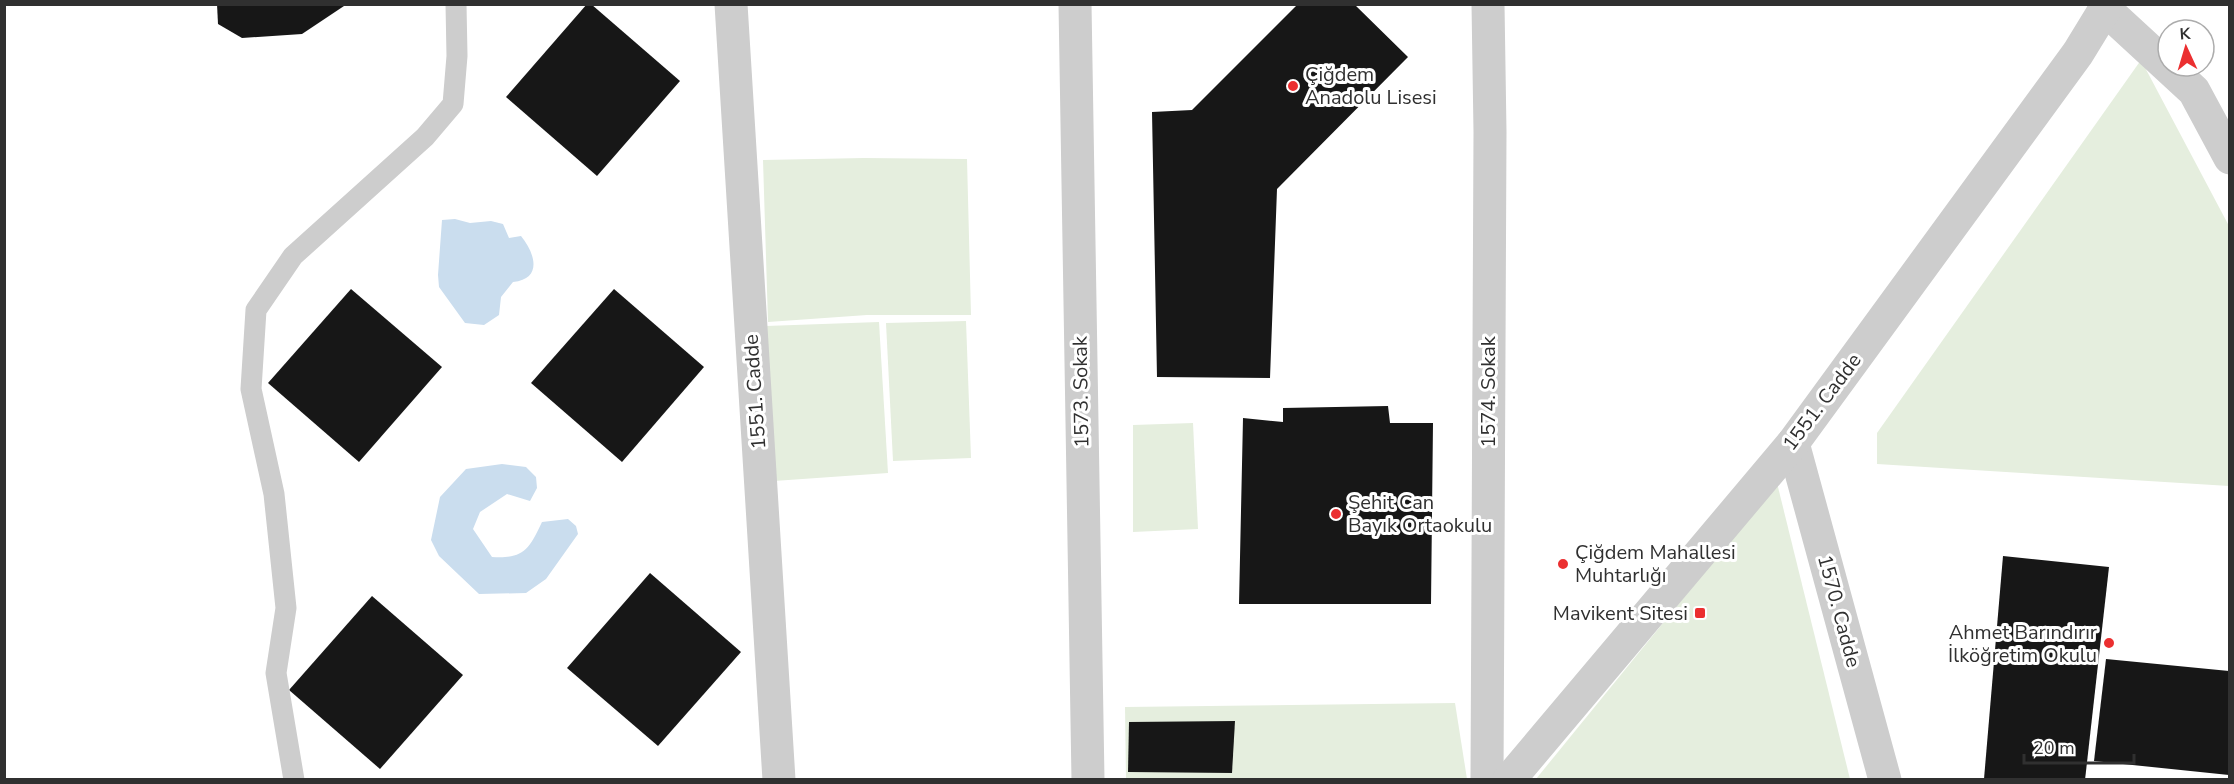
<svg xmlns="http://www.w3.org/2000/svg" width="2234" height="784" viewBox="0 0 2234 784" font-family="'Nunito Sans',sans-serif">
<rect width="100%" height="100%" fill="#fff"/>
<!-- green -->
<g fill="#e5eede">
<polygon points="2141,60 2229,226 2229,486 1877,464 1877,433"/>
<polygon points="864,158 967,159 971,315 867,315 768,322 763,160"/>
<polygon points="966,321 971,458 893,461 886,323"/>
<polygon points="879,322 888,473 774,481 766,326"/>
<polygon points="1193,423 1198,529 1133,532 1133,425"/>
<polygon points="1777,483 1850,779 1536,779"/>
<polygon points="1455,703 1467,779 1126,779 1125,707"/>
</g>
<!-- water -->
<g fill="#caddee">
<path d="M 455,219 L 470,223 L 491,221 L 503,224 L 509,238 L 521,236 C 535,253 543,279 513,282 L 501,297 L 499,315 L 484,325 L 465,323 L 439,287 L 438,275 L 442,220 Z"/>
<path d="M 502,464 L 526,467 L 536,477 L 537,488 L 530,501 L 507,494 L 480,512 L 473,529 L 492,557 C 523,559 529,550 542,522 L 568,519 L 576,526 L 578,534 L 546,579 L 526,593 L 479,594 L 439,556 L 431,540 L 440,497 L 466,469 Z"/>
</g>
<!-- building -->
<g fill="#171717">
<polygon points="217,4 347,4 302,34 242,38 218,24"/>
<polygon points="587,4 591,4 680,81 597,176 506,97"/>
<polygon points="1298,4 1354,4 1408,57 1277,189 1270,378 1157,377 1152,112 1192,110"/>
<polygon points="351,289 442,367 359,462 268,383"/>
<polygon points="614,289 704,367 622,462 531,383"/>
<polygon points="1388,406 1390,423 1433,423 1431,604 1239,604 1243,418 1283,422 1283,408"/>
<polygon points="2003,556 2109,567 2085,780 1984,779"/>
<polygon points="650,573 741,652 658,746 567,668"/>
<polygon points="372,596 463,675 380,769 289,690"/>
<polygon points="2106,659 2229,671 2229,775 2094,761"/>
<polygon points="1235,721 1232,773 1128,772 1129,722"/>
</g>
<g fill="none" stroke-linecap="round" stroke-linejoin="round">
<!-- lane -->
<polyline stroke="#cdcdcd" stroke-width="21" points="294,780 276,673 286,608 274,494 251,389 256,310 293,256 425,137 453,104 457,56 456,4"/>
<!-- street -->
<g stroke="#cdcdcd" stroke-width="33">
<polyline points="731,4 779,780"/>
<polyline points="1075,4 1088,780"/>
<polyline points="2104,4 2105,9 2194,91 2230,158"/>
<polyline points="1793,443 1885,780"/>
<polyline points="1487,780 1490,132 1488,4"/>
<polyline points="1509,780 1793,443 2078,53 2108,4"/>
</g>
</g>
<!-- markers -->
<g fill="#eb2f30" stroke="#fff" stroke-width="2">
<circle cx="1293" cy="86" r="6"/>
<circle cx="1336" cy="514" r="6"/>
<circle cx="1563" cy="564" r="6"/>
<rect x="1694" y="607" width="12" height="12" rx="3"/>
<circle cx="2109" cy="643" r="6"/>
</g>
<g text-anchor="middle" dominant-baseline="central" stroke-width="6" stroke-linejoin="round" paint-order="stroke">
<!-- poi labels -->
<g font-size="20" fill="#303030" stroke="#fff" text-anchor="start">
<text x="1305" y="74">Çiğdem<tspan x="1305" dy="23">Anadolu Lisesi</tspan></text>
<text x="1348" y="502">Şehit Can<tspan x="1348" dy="23">Bayık Ortaokulu</tspan></text>
<text x="1575" y="552">Çiğdem Mahallesi<tspan x="1575" dy="23">Muhtarlığı</tspan></text>
<text x="1688" y="613" text-anchor="end">Mavikent Sitesi</text>
<text x="2097" y="632" text-anchor="end">Ahmet Barındırır<tspan x="2097" dy="23">İlköğretim Okulu</tspan></text>
</g>
<!-- street labels -->
<g font-size="20" fill="#303030" stroke="#fff">
<text transform="translate(755 392) rotate(-94)">1551. Cadde</text>
<text transform="translate(1081 392) rotate(-91)">1573. Sokak</text>
<text transform="translate(1488 392) rotate(-90)">1574. Sokak</text>
<text transform="translate(1822 402) rotate(-53)">1551. Cadde</text>
<text transform="translate(1839 611) rotate(75)">1570. Cadde</text>
</g>
</g>
<!-- border -->
<rect width="2234" height="784" fill="none" stroke="#303030" stroke-width="12"/>
<!-- north arrow -->
<g transform="translate(2186 48) rotate(356)"><circle r="28" fill="#ffffff" stroke="#acacac" stroke-width="1.5"/>
<path d="M0-4.5L10 22L0 15L-10 22Z" fill="#eb2f30"/>
<text y="-9" font-size="16" font-weight="bold" text-anchor="middle" fill="#303030">K</text>
</g>
<!-- scale -->
<path d="M2024 754v9h110v-9" fill="none" stroke="#303030" stroke-width="3"/>
<text x="2033" y="754" font-size="18" fill="#303030" stroke="#ffffff" stroke-width="4.5" paint-order="stroke">20 m</text>
</svg>
